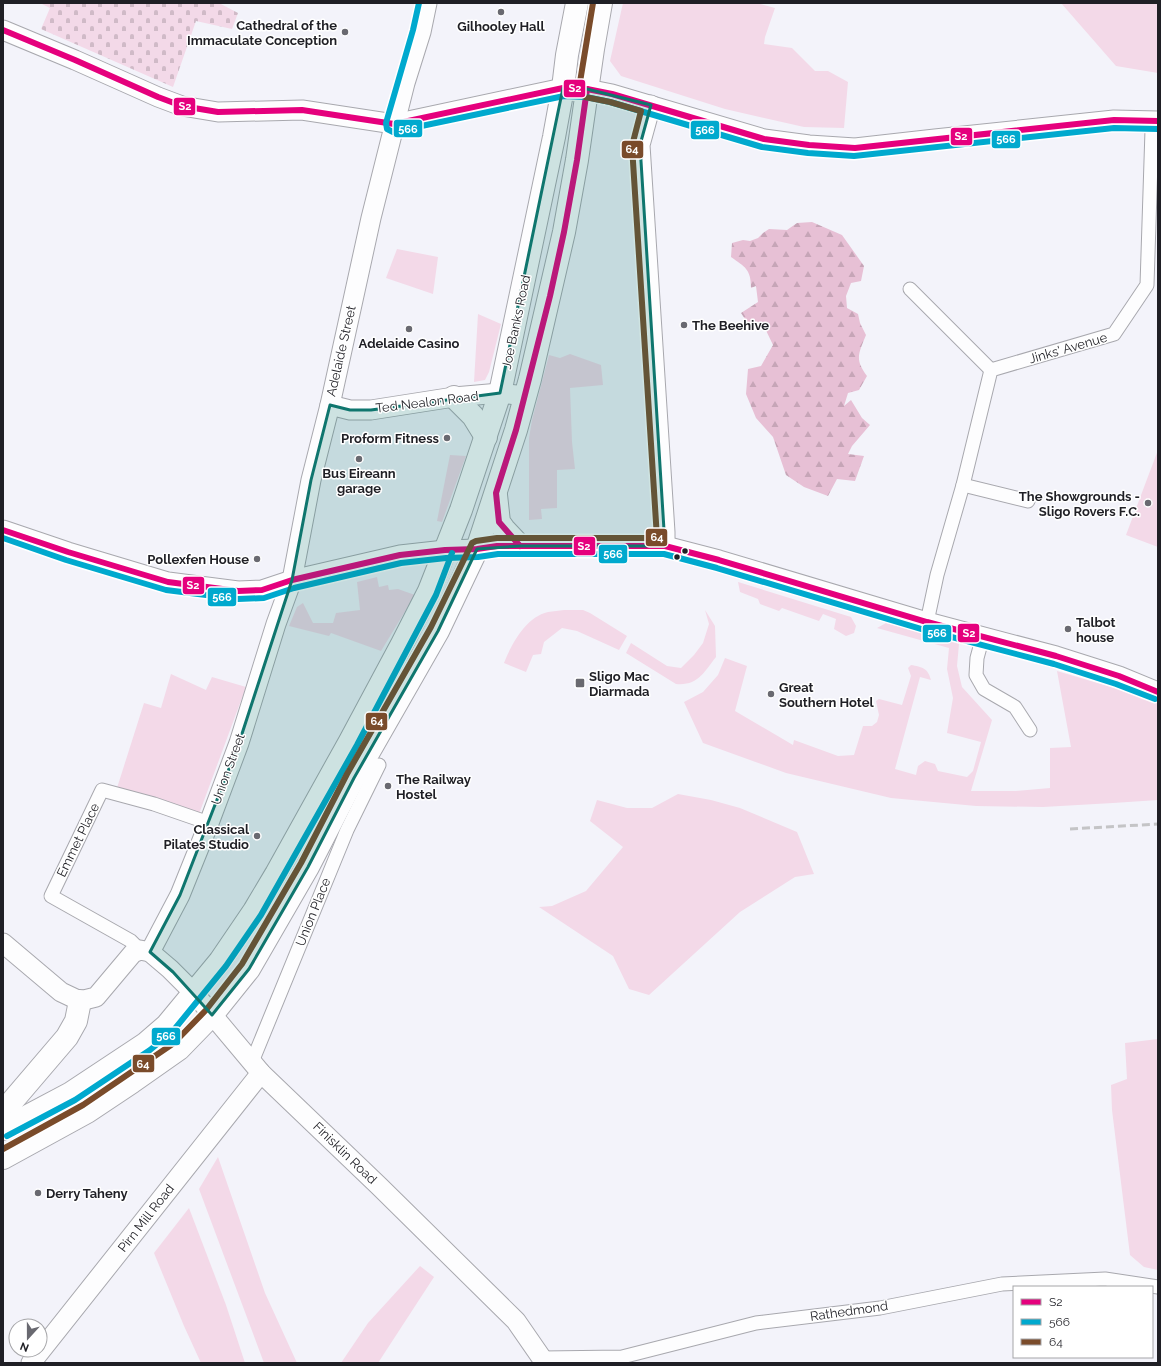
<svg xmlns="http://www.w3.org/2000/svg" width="1161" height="1366" viewBox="0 0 1161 1366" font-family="Raleway,sans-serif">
<defs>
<pattern id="forest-firs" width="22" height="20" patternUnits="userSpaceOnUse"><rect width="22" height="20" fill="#e7c0d5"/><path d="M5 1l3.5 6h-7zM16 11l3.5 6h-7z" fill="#c6a5b7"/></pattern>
<pattern id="cemetery-stones" width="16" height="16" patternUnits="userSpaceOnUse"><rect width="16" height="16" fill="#f3d9e8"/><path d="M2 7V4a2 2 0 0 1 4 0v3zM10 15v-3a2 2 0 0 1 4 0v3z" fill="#d0bac7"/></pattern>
</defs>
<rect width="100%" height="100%" fill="#f3f3fa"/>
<!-- green -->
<g fill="#f3d9e8">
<polygon points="623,3 757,3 775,8 765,37 764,44 792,48 815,71 828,71 848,82 844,128 804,127 725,109 621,76 610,61"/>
<polygon points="1061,3 1158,3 1158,73 1116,66"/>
<polygon points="397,249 438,257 433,294 386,278"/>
<polygon points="478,314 501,324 489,372 485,380 474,382"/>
<polygon points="570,354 601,365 603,385 570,388 572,442 575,469 557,470 557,508 541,509 542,519 529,520 529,438 532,420 549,355 560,358"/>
<polygon points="1158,450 1158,547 1126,535"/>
<polygon points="450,455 466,456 442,522 437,521"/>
<polygon points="377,577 379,587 388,585 389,590 398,589 415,595 381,651 331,633 329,636 289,626 297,607 303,603 313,623 333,623 336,613 360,610 357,582"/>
<polygon points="738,582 851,617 856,626 854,633 846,636 834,629 836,619 823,614 819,621 782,608 779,611 760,604 758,599 740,592"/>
<path d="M 564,610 L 583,610 L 590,613 L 627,636 L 619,650 L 577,631 L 562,628 L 544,642 L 541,654 L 533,655 L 526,672 L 504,663 C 512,643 526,617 548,612 C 553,611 559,611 564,610 Z"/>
<path d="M 705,610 L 715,626 L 716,657 C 704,672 698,686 676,684 L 626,653 L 631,643 L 667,666 L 681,668 L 694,655 L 703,643 L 709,624 Z"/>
<path d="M 886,623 L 959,644 L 957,666 L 962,687 L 992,720 L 971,791 L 1016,791 L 1050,788 L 1050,748 L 1071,747 L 1057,671 L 1158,701 L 1158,800 L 1113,803 L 1043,807 L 976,806 L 891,798 L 786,773 L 703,743 L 684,702 L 703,692 L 718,675 L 725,658 L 747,666 L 735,711 L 793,745 L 794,740 L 838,756 L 854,755 L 863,726 L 872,726 L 877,722 L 879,715 L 876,701 L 879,699 L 902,705 L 911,676 L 908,668 L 911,665 C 922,667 928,668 931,680 L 920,677 L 895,769 L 916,775 L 918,766 L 925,761 L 935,764 L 938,771 L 967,777 L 973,771 L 981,742 L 947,733 L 953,698 L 947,669 L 949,648 L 877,628 Z"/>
<polygon points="171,674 206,690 212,677 246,687 199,814 117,788 144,703 161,708"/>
<polygon points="678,794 711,800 740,808 797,832 814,874 795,877 740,912 649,995 629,989 613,956 539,907 552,906 586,891 623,847 590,821 597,800 627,808 652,808"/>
<polygon points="1158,1039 1158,1270 1144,1267 1130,1255 1112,1110 1111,1085 1127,1079 1125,1043"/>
<polygon points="218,1157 265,1293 297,1363 264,1363 199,1189"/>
<polygon points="189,1208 226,1305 245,1363 201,1363 184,1326 154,1253"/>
<polygon points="420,1266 434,1277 378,1363 341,1363 368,1323"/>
</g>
<!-- forest -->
<path fill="url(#forest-firs)" d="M 812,222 L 842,235 L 864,266 L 861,281 L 851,283 L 846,296 L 847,308 L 858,314 L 860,323 L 866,335 C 859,353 854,359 867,376 L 859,390 L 848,393 L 844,406 L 851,400 L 862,418 L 870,425 L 852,446 L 848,454 L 864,456 L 855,481 L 837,479 L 828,496 L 804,487 L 786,475 L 773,437 L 756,418 L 746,394 L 748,369 L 761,366 L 773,345 L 762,322 L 747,322 L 741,313 L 758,302 L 756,286 L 751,288 C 751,269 745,267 731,257 L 732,243 L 743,240 L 750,241 L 758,238 L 763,233 L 769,229 L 787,230 L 797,223 Z"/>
<!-- cemetery -->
<polygon fill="url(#cemetery-stones)" points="40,3 219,3 238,13 232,29 196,21 173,87 41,29 50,8"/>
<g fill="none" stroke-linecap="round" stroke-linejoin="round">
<!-- street casing -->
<g stroke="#a8a8ae" stroke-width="15">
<g id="street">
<polyline points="910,289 991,370"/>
<polyline points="963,485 1028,501"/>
<polyline points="927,622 937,575 963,485 991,370 1114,334 1147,285 1152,130 1151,121"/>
<polyline points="983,636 977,658 976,675 984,689 1015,707 1030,730"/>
<polyline points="140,950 131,941 51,896 102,790 154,804 209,823"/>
<polyline points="252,1062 347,830 379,765"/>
<polyline points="542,1358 622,1357 756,1323 880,1308 1002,1284 1105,1279 1158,1287"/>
</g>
</g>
<!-- secondary casing -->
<g stroke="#a8a8ae" stroke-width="21">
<g id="secondary">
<polyline points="3,30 75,60 158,97 182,106 218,112 302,110 394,124 563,88 587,89 612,94 764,139 809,145 855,148 935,139 1114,120 1158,121"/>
<polyline points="651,105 640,145 665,532 665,546"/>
<polyline points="330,405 350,410 371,410 454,397 500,393 525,396"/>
<polyline points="3,530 68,552 168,582 238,591 262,590 292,580 400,555 445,550 477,549 497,546 665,546 719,560 927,622 1056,656 1119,676 1158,692"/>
<polyline points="3,943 61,992 80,1001 96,997 133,953 140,950 150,952 170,969 194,993 261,1073 379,1186 516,1321 545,1363"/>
<polyline points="150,952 180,895 209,823 239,743 276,624 292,580 311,480 330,405 371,218 405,83 421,32 427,3"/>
<polyline points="31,1363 261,1073"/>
</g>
</g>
<!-- highway casing -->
<g stroke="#a8a8ae" stroke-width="24">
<g id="highway">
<polyline points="454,397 473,416 486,437"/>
<polyline points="496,495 499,522 504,529 520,546"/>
<polyline points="3,1112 67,1037 76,1021 80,1001"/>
<polyline points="3,1129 71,1093 145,1044 167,1025 220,961 254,911 276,874 350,741 402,644 429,591 461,510 500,393 554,137 563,88 567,55 577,3"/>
<polyline points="3,1158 87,1112 132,1082 179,1049 212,1015 249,969 308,867 354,778 438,631 477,549 516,430 530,379 564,232 577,160 593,49 601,3"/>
</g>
</g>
<!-- street -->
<use href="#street" stroke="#fdfdfe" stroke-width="13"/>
<!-- secondary -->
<use href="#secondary" stroke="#fdfdfe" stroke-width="19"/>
<!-- highway -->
<use href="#highway" stroke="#fdfdfe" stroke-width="22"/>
<!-- rail -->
<polyline stroke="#c4c4c6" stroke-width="3" stroke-dasharray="8 4" stroke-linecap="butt" points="1070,829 1158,824"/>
<!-- bus-1 casing -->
<g stroke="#fff" stroke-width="9">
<g id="bus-1">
<polyline points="3,30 75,60 158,97 182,106 218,112 302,110 394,124 563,88 587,89 612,94 764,139 809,145 855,148 1114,120 1158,121"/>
<polyline points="3,530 68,552 168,582 238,591 262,590 292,580 400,555 445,550 477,549 497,546 665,546 719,560 927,622 1056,656 1119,676 1158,692"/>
<polyline points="520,546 499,522 496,493 516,430 550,296 564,232 577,160 587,89"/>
</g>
</g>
<!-- bus-2 casing -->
<g stroke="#fff" stroke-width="9">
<g id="bus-2">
<polyline points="419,3 413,30 386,123 387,129 393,132 564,96 586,97 610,102 762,147 808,153 854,156 1114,128 1158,129"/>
<polyline points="3,538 66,560 166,590 238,599 264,598 294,588 401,563 446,558 478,557 498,554 664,554 717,568 925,630 1054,664 1116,684 1155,699"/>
<polyline points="7,1136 75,1100 150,1050 173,1031 226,966 261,915 357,745 436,595 452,553"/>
</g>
</g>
<!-- bus-3 casing -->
<g stroke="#fff" stroke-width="9">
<polyline id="bus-3" points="3,1149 83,1105 174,1043 206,1010 242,964 301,863 347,774 431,627 472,543 476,541 497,538 657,538 632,146 641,111 610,102 585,97 580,92 579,88 593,3"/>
</g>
<!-- bus-1 -->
<use href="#bus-1" stroke="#e5007d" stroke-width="6"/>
<!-- bus-2 -->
<use href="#bus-2" stroke="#00a9ce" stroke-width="6"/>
<!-- bus-3 -->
<use href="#bus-3" stroke="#7a4b2a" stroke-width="6"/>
</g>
<!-- marked area -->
<path fill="#0f766e" fill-opacity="0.2" stroke="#0f766e" stroke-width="3" stroke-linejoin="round" d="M 563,88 L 587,89 L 651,105 L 640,145 L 665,546 L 520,546 L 477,549 L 438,631 L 354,778 L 308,867 L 249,969 L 212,1015 L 173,972 L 150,952 L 180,895 L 239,743 L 292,580 L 311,480 L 330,405 L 350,410 L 371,410 L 500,393 Z"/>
<!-- markers -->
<g fill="#696970" stroke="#fff" stroke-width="1.5">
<circle cx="501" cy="12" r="4"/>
<circle cx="345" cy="32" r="4"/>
<circle cx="684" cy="325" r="4"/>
<circle cx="409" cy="329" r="4"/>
<circle cx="447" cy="438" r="4"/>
<circle cx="359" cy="459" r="4"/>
<circle cx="1148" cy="503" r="4"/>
<circle cx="257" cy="559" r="4"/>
<circle cx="1068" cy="629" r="4"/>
<rect x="575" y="678" width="10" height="10" rx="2"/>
<circle cx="771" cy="694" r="4"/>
<circle cx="388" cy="786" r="4"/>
<circle cx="257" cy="836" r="4"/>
<circle cx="38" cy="1193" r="4"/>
</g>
<g fill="#1f1f25" stroke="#fff" stroke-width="1.5">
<circle cx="685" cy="551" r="3.5"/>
<circle cx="677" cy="557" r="3.5"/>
</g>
<g text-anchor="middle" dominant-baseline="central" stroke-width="3" stroke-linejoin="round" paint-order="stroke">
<!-- poi labels -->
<g font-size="13" font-weight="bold" fill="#1f1f25" stroke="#fff" text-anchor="start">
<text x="337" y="25" text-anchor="end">Cathedral of the<tspan x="337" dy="15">Immaculate Conception</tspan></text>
<text x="501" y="26" text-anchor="middle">Gilhooley Hall</text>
<text x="692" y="325">The Beehive</text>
<text x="409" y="343" text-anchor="middle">Adelaide Casino</text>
<text x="439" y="438" text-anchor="end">Proform Fitness</text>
<text x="359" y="473" text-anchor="middle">Bus Eireann<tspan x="359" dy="15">garage</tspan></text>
<text x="1140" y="496" text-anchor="end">The Showgrounds -<tspan x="1140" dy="15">Sligo Rovers F.C.</tspan></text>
<text x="249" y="559" text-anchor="end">Pollexfen House</text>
<text x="1076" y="622">Talbot<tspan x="1076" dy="15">house</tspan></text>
<text x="589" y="676">Sligo Mac<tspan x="589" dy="15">Diarmada</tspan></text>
<text x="779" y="687">Great<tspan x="779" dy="15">Southern Hotel</tspan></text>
<text x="396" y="779">The Railway<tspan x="396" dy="15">Hostel</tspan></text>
<text x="249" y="829" text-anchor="end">Classical<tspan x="249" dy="15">Pilates Studio</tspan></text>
<text x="46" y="1193">Derry Taheny</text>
</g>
<!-- street labels -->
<g font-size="13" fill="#1f1f25" stroke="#fff">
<text transform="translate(516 322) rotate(-78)">Joe Banks Road</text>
<text transform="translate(1068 348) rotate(-16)">Jinks' Avenue</text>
<text transform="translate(341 351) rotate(-77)">Adelaide Street</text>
<text transform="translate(427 402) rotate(-7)">Ted Nealon Road</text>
<text transform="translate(228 769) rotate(-70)">Union Street</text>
<text transform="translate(78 840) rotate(-64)">Emmet Place</text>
<text transform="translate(313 912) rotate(-68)">Union Place</text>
<text transform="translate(345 1153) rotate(44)">Finisklin Road</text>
<text transform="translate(146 1218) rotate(-52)">Pirn Mill Road</text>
<text transform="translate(849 1311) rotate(-8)">Rathedmond</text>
</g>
</g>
<g stroke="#fff" stroke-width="1.5">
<rect x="563" y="79" width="23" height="19" rx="4" fill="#e5007d"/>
<rect x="173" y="97" width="23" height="19" rx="4" fill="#e5007d"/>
<rect x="393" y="119" width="30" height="19" rx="4" fill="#00a9ce"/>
<rect x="690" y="120" width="30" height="20" rx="4" fill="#00a9ce"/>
<rect x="950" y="127" width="23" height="19" rx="4" fill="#e5007d"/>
<rect x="991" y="130" width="30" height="19" rx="4" fill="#00a9ce"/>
<rect x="621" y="140" width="23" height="19" rx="4" fill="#7a4b2a"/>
<rect x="645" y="528" width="23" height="19" rx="4" fill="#7a4b2a"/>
<rect x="573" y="536" width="23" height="20" rx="4" fill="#e5007d"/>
<rect x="598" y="544" width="30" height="20" rx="4" fill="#00a9ce"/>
<rect x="182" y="576" width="23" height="19" rx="4" fill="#e5007d"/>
<rect x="207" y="587" width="30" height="20" rx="4" fill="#00a9ce"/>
<rect x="957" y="623" width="23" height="20" rx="4" fill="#e5007d"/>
<rect x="922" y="624" width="30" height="19" rx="4" fill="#00a9ce"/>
<rect x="365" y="712" width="23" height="19" rx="4" fill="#7a4b2a"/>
<rect x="151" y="1027" width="30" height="19" rx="4" fill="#00a9ce"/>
<rect x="132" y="1054" width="23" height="19" rx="4" fill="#7a4b2a"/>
</g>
<g font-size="11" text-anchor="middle" font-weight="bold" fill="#fff">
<text x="575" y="92">S2</text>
<text x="185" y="110">S2</text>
<text x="408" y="133">566</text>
<text x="705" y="134">566</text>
<text x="961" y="140">S2</text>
<text x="1006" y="143">566</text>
<text x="632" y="153">64</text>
<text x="657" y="541">64</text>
<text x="584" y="550">S2</text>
<text x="613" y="558">566</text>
<text x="193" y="589">S2</text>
<text x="222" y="601">566</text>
<text x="969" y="637">S2</text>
<text x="937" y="637">566</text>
<text x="377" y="725">64</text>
<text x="166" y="1040">566</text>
<text x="143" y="1068">64</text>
</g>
<!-- border -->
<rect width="1161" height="1366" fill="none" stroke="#1f1f25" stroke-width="8"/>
<!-- legend -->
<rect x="1013" y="1286" width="140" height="72" fill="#ffffff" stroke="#a5a5a8"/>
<rect x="1021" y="1299" width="20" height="6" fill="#e5007d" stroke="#a5a5a8"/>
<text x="1049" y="1306" font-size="12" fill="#1f1f25">S2</text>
<rect x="1021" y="1319" width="20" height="6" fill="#00a9ce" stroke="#a5a5a8"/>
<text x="1049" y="1326" font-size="12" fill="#1f1f25">566</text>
<rect x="1021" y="1339" width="20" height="6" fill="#7a4b2a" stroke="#a5a5a8"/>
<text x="1049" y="1346" font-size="12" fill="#1f1f25">64</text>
<!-- north arrow -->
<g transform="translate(28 1338) rotate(201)"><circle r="19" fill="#ffffff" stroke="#a5a5a8"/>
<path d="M0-3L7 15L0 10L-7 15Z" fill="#696970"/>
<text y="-6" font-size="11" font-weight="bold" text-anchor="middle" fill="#1f1f25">N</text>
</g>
</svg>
